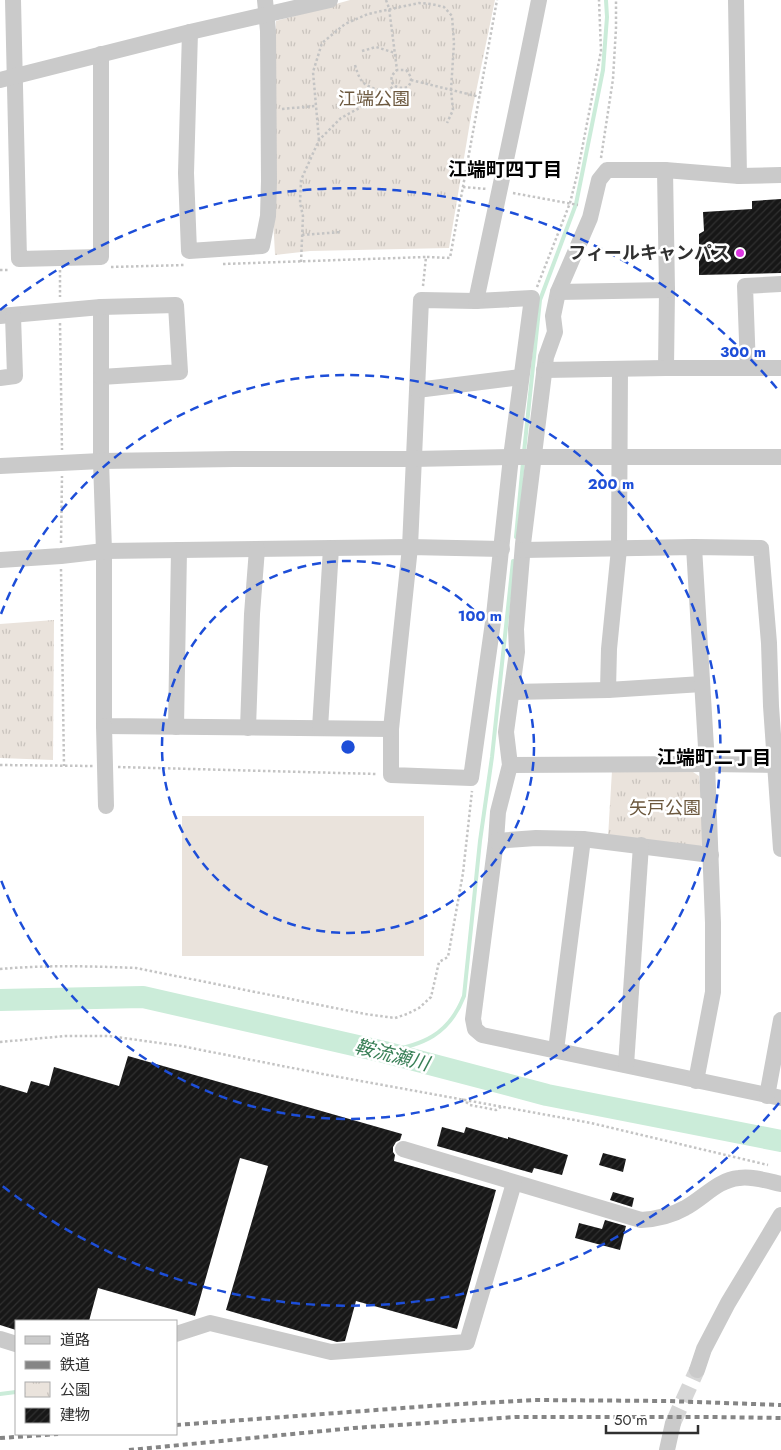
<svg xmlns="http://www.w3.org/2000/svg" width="781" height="1450" viewBox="0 0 781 1450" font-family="Jost,'Noto Sans JP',sans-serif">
<defs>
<pattern id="park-tufts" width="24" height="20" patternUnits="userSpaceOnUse" patternTransform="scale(1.25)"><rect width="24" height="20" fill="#eae3dc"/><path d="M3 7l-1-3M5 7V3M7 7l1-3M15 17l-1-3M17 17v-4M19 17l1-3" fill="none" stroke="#c9c3bd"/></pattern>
<pattern id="building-hatch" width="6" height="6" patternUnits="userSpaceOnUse" patternTransform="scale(1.25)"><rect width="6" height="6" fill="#171717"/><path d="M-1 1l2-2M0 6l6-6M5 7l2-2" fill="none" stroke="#303030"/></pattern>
</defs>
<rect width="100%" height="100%" fill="#fff"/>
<!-- grass -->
<rect fill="#eae3dc" x="182" y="816" width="242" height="140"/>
<!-- park -->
<g fill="url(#park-tufts)">
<polygon points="350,0 495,0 471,116 449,248 310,251 275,255 273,216 276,21"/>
<polygon points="54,620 53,760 0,758 0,624"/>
<polygon points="612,771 693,772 699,776 705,842 698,849 608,837"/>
</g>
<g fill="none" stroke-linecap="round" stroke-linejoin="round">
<!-- stream -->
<g stroke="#cbecd9" stroke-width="4">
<polyline points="524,452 540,300 576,204 603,70 607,17 606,0"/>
<polyline points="516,537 523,462"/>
<path d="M 384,1052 C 423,1045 449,1035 464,996 L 480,841 L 492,757 L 513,561"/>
<polyline points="0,1394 16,1392"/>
</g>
<!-- river -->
<polyline stroke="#cbecd9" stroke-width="22" points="0,1000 143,997 384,1052 547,1095 781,1141"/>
</g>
<!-- building -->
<g fill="url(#building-hatch)">
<polygon points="781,199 781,273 699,275 699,234 704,231 703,212 752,209 752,201"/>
<polygon points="128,1056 402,1134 400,1140 396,1142 393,1147 393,1152 395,1155 394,1161 496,1190 457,1329 356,1301 345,1341 337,1342 226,1310 268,1166 240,1158 195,1316 98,1288 89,1321 16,1321 16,1330 0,1325 0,1085 27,1093 31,1081 49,1086 54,1067 119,1086"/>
<polygon points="442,1127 464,1133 466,1127 508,1139 508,1137 568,1155 562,1175 534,1168 532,1173 437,1146"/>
<polygon points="603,1153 626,1159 623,1172 599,1165"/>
<polygon points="613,1192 634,1198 632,1207 610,1200"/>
<polygon points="605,1220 626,1226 620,1250 575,1238 579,1223 602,1229"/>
</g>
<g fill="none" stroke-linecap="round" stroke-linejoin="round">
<!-- minor-tunnel -->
<polyline stroke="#d6d6d6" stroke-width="16" stroke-dasharray="16 8" stroke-linecap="butt" points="673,1423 697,1370"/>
<!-- path -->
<g stroke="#c4c4c4" stroke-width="2.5" stroke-dasharray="2.5 2.5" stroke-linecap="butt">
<path d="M 386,0 L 389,8 L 397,70 C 385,80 394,91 408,87 C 413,80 411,76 406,70 L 397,70"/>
<polyline points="362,51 376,47 395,53"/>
<path d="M 355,65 C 361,86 365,85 384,92"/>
<polyline points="411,80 480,97"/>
<polyline points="282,109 315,106"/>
<polyline points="319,140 313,72 322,43 345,24 368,14 419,3 431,4 444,7 452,16 454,43 451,90 453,110 447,123"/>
<polyline points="601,158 613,79 616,28 616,0"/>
<polyline points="463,187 487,189"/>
<polyline points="513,193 578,205"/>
<polyline points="302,235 341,232"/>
<polyline points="427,257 450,258 497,0"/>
<polyline points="301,262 303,216 300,203 301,180 319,140 341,118 372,101 394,86"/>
<polyline points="223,264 426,257 423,286"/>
<polyline points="111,267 185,265"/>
<polyline points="0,270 10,270"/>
<polyline points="60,270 60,297"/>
<polyline points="537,287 570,203 577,175 601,51 599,0"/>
<polyline points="60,323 62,450"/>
<polyline points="61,543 62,476"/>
<polyline points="61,569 64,766"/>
<polyline points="0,765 93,766"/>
<polyline points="118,767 377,774"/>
<path d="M 0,969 C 45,965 90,966 136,968 L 365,1014 L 395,1018 L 407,1014 L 419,1008 L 431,997 L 439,962 L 448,957 L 463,873 L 472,791"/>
<polyline points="0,1042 65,1036 109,1036 181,1046 328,1075 591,1123 768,1165"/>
<polyline points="462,1099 470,1105 496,1110 501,1107"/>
</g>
<!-- minor -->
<g stroke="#cacaca" stroke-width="16">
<polyline points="13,0 19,259 101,257 101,54"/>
<polyline points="736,0 739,176"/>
<polyline points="190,32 186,173 189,251 262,246 268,216 269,181 268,31 265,0"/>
<polyline points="0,80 190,32 330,0"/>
<polyline points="665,170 667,290 666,368"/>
<polyline points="781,175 739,176 665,170 607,170 599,180 590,218 558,292 553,316 555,332 546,357 523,544 516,629 517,652 506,732 510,765 498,812 496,841 473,1019 475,1029 482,1035 781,1098"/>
<polyline points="558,292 667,290"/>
<polygon points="532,298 511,457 494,615 471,778 391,775 391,729 410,547 421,300 476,301"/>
<path d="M 476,301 C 497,201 519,101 539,0"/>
<polyline points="101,307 101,461 104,551 104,726 391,729"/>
<polyline points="0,316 101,307 176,305 180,372 101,377"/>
<polyline points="748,368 745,286 781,284"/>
<polyline points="620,369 619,549 609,649 608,690 702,684"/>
<polyline points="544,370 666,368 781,368"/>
<polyline points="0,378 15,376 13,316"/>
<polyline points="417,390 521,377"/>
<polyline points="0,466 101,461 234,459 413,459 511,457 781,457"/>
<polyline points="694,547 707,764 713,923 713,992 696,1081"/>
<polyline points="523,550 694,547 761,548 769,643 771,706 781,849"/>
<polyline points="0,560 61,556 104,551 410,547 502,549"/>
<polyline points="512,692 608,690"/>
<polyline points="104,726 106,806"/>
<polyline points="176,727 179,550"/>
<polyline points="248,728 252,614 257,549"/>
<polyline points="320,728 331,548"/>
<polyline points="510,765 707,764 781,765"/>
<polyline points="496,841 536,838 583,839"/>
<polyline points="556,1050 583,839 711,855"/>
<polyline points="626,1065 641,845"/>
<polyline points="767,1096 781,1020"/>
<path d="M 403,1149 L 641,1220 C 657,1219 671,1216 685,1208 C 704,1198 717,1180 739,1178 C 752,1176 768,1181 781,1184"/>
<polyline points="176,1334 210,1323 331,1352 467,1342 514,1183"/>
<polyline points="0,1339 16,1344"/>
<polyline points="697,1370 704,1349 728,1303 781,1215"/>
<polyline points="667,1450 673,1423"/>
</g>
<!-- rail -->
<g stroke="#858585" stroke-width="4" stroke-dasharray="5 4" stroke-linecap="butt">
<polyline points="176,1425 443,1405 534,1400 668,1401 781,1405"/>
<polyline points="0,1438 58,1434"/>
<polyline points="129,1450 354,1428 515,1417 712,1417 781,1418"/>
</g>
</g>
<!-- distance rings -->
<g fill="none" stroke="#1d4ed8" stroke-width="2.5" stroke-dasharray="9 6">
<circle cx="348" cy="747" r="186"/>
<path d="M1 614A372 372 0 1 1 1 880"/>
<path d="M779 1103A559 559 0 0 1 0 1184M0 310A559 559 0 0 1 779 391"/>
</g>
<!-- markers -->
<circle fill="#dd37e2" stroke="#fff" stroke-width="2" cx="740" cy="253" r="5"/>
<g text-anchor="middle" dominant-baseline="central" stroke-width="5" stroke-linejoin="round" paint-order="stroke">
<!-- park labels -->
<g font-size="18" fill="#6c583e" stroke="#fff">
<text x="374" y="99">江端公園</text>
<text x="665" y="808">矢戸公園</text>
</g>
<!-- poi labels -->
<g font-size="18" font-weight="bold" fill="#303030" stroke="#fff" text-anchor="end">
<text x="730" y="253">フィールキャンパス</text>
</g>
<!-- neighbourhood labels -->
<g font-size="19" font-weight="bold" fill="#000" stroke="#fff">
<text x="505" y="169">江端町四丁目</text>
<text x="714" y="757">江端町二丁目</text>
</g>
<!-- water labels -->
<g font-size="19" font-style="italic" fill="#387f56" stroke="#fff">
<text transform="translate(392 1055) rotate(14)">鞍流瀬川</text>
</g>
</g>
<circle cx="348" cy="747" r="8" fill="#1d4ed8" stroke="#fff" stroke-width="2.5"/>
<g font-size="15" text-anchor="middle" font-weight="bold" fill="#1d4ed8" stroke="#fff" stroke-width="5" stroke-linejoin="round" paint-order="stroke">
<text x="743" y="357">300 m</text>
<text x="611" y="489">200 m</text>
<text x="480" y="621">100 m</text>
</g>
<!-- legend -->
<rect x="15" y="1320" width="162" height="115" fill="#ffffff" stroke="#acacac"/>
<rect x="25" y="1336" width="25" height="8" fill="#cacaca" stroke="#acacac"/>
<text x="60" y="1345" font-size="15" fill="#303030">道路</text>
<rect x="25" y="1361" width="25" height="8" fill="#858585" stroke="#acacac"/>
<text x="60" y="1370" font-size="15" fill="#303030">鉄道</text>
<rect x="25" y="1382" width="25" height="15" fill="url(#park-tufts)" stroke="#acacac"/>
<text x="60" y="1395" font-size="15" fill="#303030">公園</text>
<rect x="25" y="1408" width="25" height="15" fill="url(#building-hatch)" stroke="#acacac"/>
<text x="60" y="1420" font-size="15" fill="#303030">建物</text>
<!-- scale -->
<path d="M606 1425v8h92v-8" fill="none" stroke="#303030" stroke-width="2.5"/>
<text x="614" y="1425" font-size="15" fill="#303030" stroke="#ffffff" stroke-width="4" paint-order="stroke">50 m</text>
</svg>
